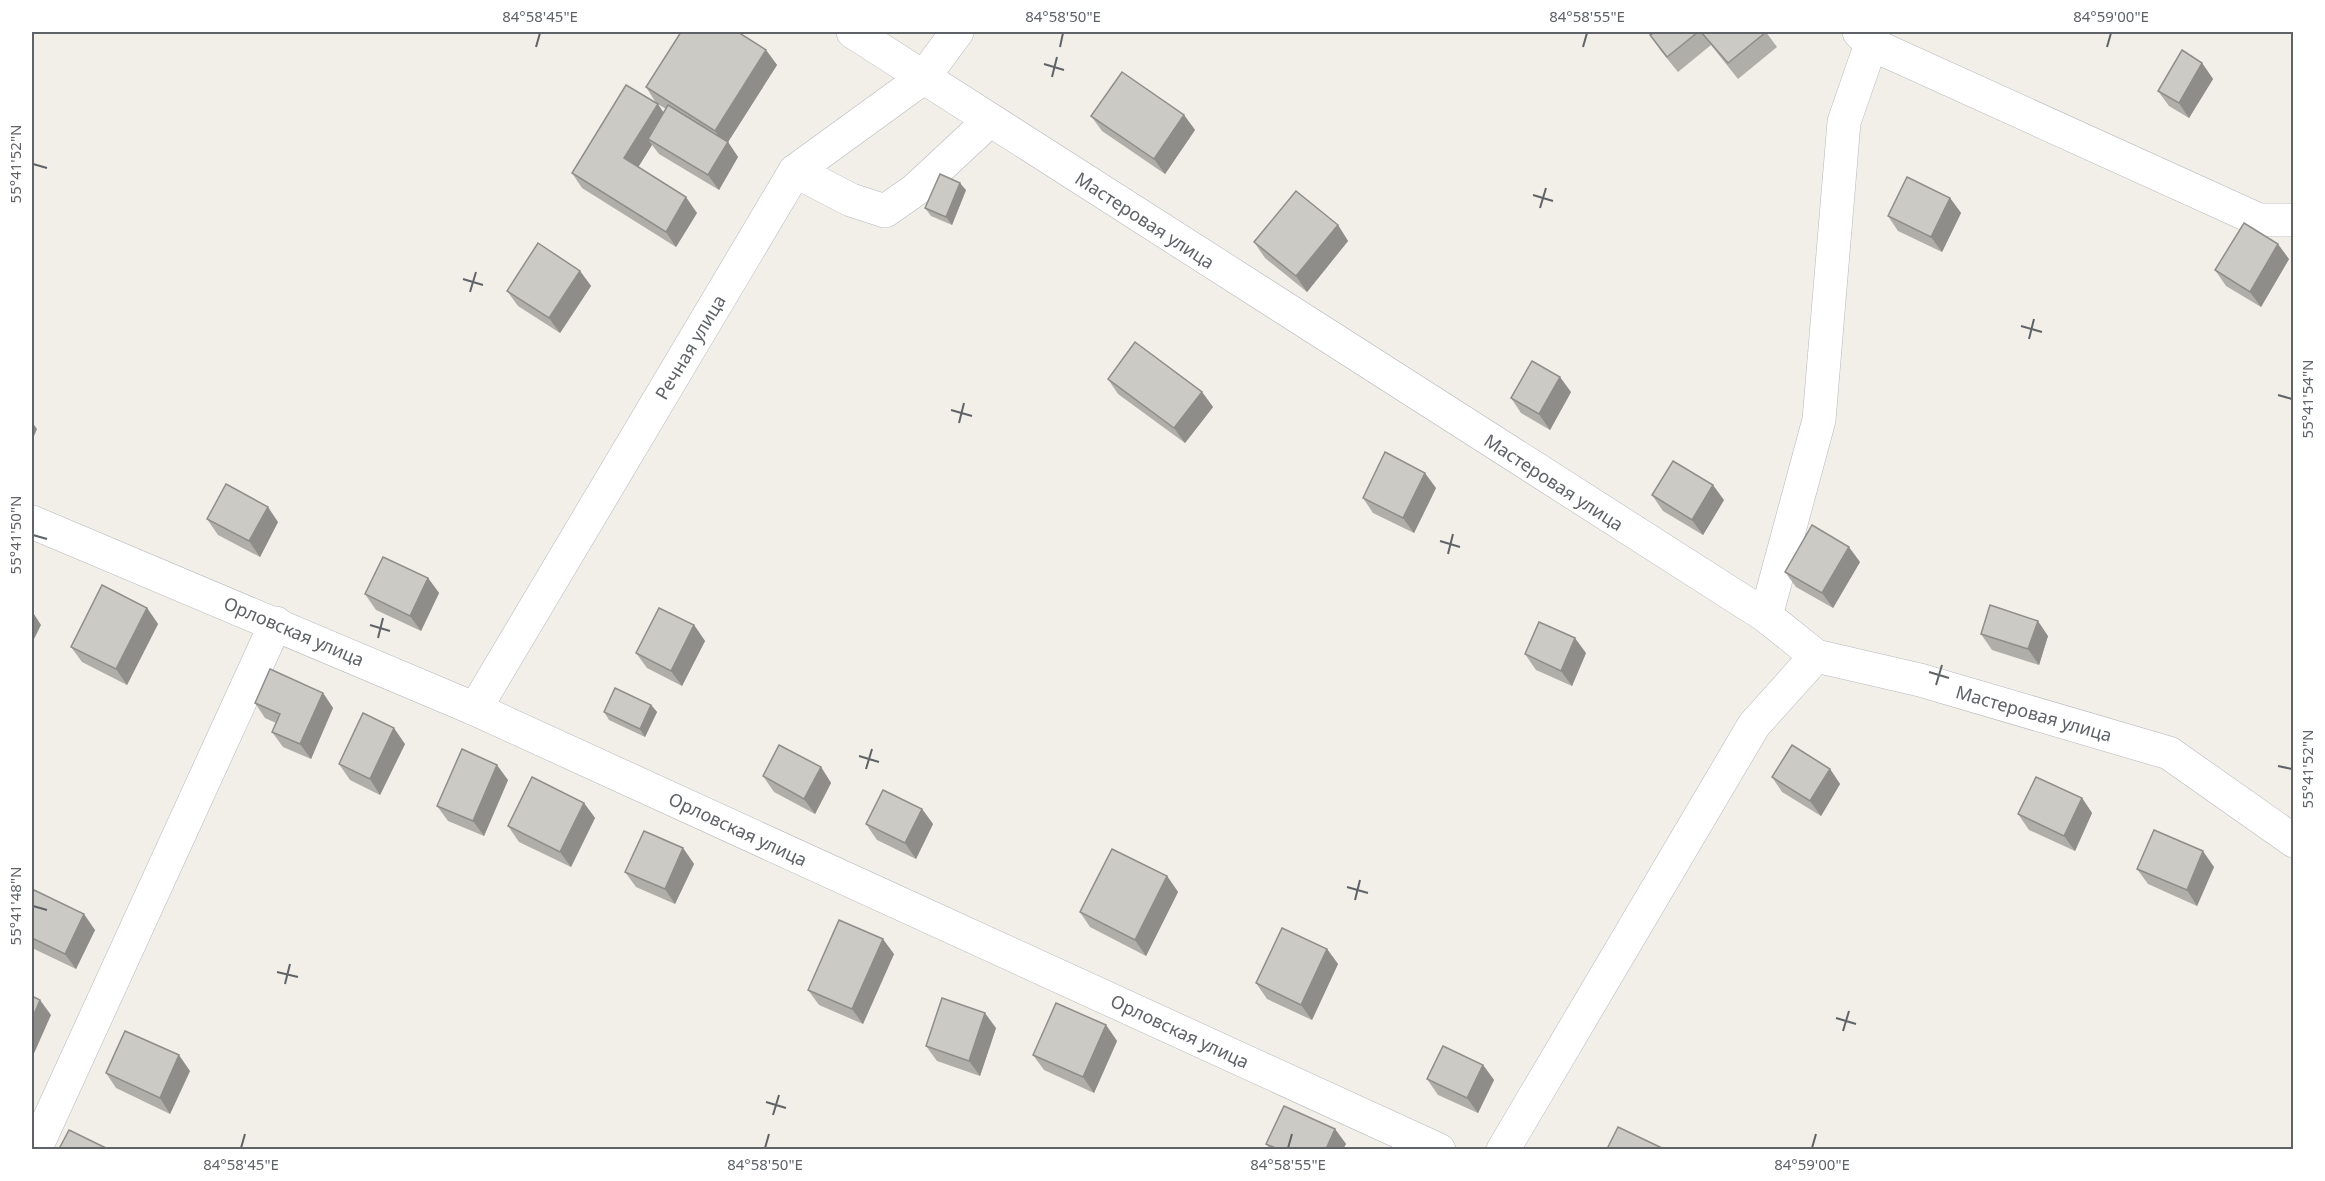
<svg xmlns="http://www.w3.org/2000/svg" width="2325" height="1181" viewBox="0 0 2325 1181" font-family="'Noto Sans',sans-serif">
<rect width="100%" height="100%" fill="#f1efe8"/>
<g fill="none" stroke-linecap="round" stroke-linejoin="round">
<!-- minor casing -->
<g stroke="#b5b8bc" stroke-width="34">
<g id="minor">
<polyline points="853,32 1766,616 1816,656 1920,680 2169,753 2294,841"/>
<polyline points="1859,32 1871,44 2259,220 2294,220"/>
<polyline points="795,171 851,200 885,211 915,190 989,121"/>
<polyline points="32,522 475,709 1439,1150"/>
<polyline points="1766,616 1819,420 1844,122 1871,44"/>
<polyline points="475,709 795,171 923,78 957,32"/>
<polyline points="35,1150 276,623"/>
<polyline points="1503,1150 1754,725 1816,656"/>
</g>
</g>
<!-- minor -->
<use href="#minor" stroke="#fff" stroke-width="33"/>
</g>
<!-- wall -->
<g fill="#afaea9">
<polygon points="1655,32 1766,32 1777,47 1738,79 1711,45 1678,72 1661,51 1650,35"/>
<polygon points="766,50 777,65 728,142 738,157 719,190 659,154 652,145 638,167 697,213 676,247 582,188 572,173 664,113 666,109 656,103 646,87"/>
<polygon points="2202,63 2213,79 2189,118 2169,106 2158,91"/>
<polygon points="1184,115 1195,130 1165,174 1102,131 1091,116"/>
<polygon points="966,190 952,225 931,216 925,208"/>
<polygon points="1950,198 1961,213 1942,252 1898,231 1888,216"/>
<polygon points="1338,225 1348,241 1307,292 1265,258 1254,242"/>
<polygon points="2289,259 2261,307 2226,286 2215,270"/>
<polygon points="580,271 591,286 560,333 518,306 507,291"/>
<polygon points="1108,379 1202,392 1213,407 1185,443 1118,394"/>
<polygon points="1571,392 1550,430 1521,413 1511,398"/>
<polygon points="1436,488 1414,533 1373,513 1363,498"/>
<polygon points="1652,495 1724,500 1703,535 1663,511"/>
<polygon points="207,519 278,522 260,557 218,535"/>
<polygon points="1860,562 1833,608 1796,587 1785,572"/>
<polygon points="428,578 439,593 421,631 376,610 365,594"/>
<polygon points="147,608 158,624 127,685 82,662 71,647"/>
<polygon points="694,625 705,641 682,686 647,668 636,653"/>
<polygon points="1981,634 2048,636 2039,665 1992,650"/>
<polygon points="1586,653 1572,686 1536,670 1525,654"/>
<polygon points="323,693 333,708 311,759 283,747 272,732 276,723 265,718 255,703"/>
<polygon points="651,705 657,712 645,737 609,720 604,712"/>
<polygon points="405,744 380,795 350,780 339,764"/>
<polygon points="821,767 831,783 815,814 774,792 763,776"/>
<polygon points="1830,769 1840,784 1821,816 1782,792 1772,777"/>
<polygon points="508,780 484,836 448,821 437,806"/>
<polygon points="2082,798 2092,813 2075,851 2029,830 2018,814"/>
<polygon points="584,803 595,818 571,867 519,842 508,826"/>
<polygon points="922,809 933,824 916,859 877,840 866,824"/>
<polygon points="683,848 694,864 675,904 636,887 625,872"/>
<polygon points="2214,867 2197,906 2148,884 2137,869"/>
<polygon points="1167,876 1178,892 1146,956 1090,927 1080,912"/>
<polygon points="32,895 95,930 76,969 32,948"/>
<polygon points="1327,949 1338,964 1312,1020 1267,999 1256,983"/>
<polygon points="894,954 863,1024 819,1005 808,990"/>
<polygon points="1106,1025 1117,1041 1094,1093 1044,1070 1033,1055"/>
<polygon points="996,1028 980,1076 937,1061 926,1046"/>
<polygon points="1483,1065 1494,1080 1478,1113 1438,1095 1427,1079"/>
<polygon points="190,1071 170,1114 116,1088 106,1073"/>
<polygon points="1335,1129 1346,1144 1343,1149 1270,1149 1266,1144"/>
</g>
<!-- shaded-wall -->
<g fill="#8f8d8a">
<polygon points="766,50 777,65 728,142 738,157 719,190 708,175 725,146 715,131"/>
<polygon points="2202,63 2213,79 2189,118 2179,103"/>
<polygon points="658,104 668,119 648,139 652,145 634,174 624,158"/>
<polygon points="1184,115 1195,130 1165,174 1154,159"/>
<polygon points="960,183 966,190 952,225 946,217"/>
<polygon points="686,197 697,213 676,247 666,232"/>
<polygon points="1950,198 1961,213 1942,252 1931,237"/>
<polygon points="1338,225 1348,241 1307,292 1296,276"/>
<polygon points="2278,244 2289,259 2261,307 2250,292"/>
<polygon points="580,271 591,286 560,333 549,318"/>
<polygon points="1560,377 1571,392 1550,430 1539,414"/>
<polygon points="1202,392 1213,407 1185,443 1174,428"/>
<polygon points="32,422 37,429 32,441"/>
<polygon points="1425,473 1436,488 1414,533 1403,518"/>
<polygon points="1713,485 1724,500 1703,535 1692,520"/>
<polygon points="268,507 278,522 260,557 249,541"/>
<polygon points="1849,547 1860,562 1833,608 1822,593"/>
<polygon points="428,578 439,593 421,631 410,616"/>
<polygon points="147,608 158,624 127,685 116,669"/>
<polygon points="32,611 41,625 32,643"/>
<polygon points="2038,621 2048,636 2039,665 2028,649"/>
<polygon points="694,625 705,641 682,686 671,671"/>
<polygon points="1575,638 1586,653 1572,686 1561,671"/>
<polygon points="323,693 333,708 311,759 300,744"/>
<polygon points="651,705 657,712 645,737 640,729"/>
<polygon points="394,728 405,744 380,795 370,779"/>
<polygon points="497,765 508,780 484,836 473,821"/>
<polygon points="821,767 831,783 815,814 804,799"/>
<polygon points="1830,769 1840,784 1821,816 1810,801"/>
<polygon points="2082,798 2092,813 2075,851 2064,836"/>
<polygon points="584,803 595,818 571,867 560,852"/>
<polygon points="922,809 933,824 916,859 905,843"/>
<polygon points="683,848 694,864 675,904 665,889"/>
<polygon points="2203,851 2214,867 2197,906 2187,890"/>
<polygon points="1167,876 1178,892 1146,956 1135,940"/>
<polygon points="84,914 95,930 76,969 65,954"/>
<polygon points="883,939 894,954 863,1024 852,1009"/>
<polygon points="1327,949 1338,964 1312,1020 1301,1005"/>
<polygon points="40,1000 51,1015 32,1058 32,1019"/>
<polygon points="985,1013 996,1028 980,1076 969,1061"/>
<polygon points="1106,1025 1117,1041 1094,1093 1083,1077"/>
<polygon points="179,1055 190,1071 170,1114 160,1098"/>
<polygon points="1483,1065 1494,1080 1478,1113 1467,1098"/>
<polygon points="1335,1129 1346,1144 1343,1149 1326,1149"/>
</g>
<!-- building -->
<g fill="#cccac5" stroke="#8f8d8a" stroke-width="1.5">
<polygon points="681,32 738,32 766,50 715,131 646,87"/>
<polygon points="1655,32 1698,32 1667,57 1650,35"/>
<polygon points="1701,32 1766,32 1728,63"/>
<polygon points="2182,50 2202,63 2179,103 2158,91"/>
<polygon points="1122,72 1184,115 1154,159 1091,116"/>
<polygon points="626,85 658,104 624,158 686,197 666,232 572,173"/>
<polygon points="668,105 728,142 708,175 648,139"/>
<polygon points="940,174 960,183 946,217 925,208"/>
<polygon points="1907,177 1950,198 1931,237 1888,216"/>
<polygon points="1296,191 1338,225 1296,276 1254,242"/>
<polygon points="2244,223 2278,244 2250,292 2215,270"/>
<polygon points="538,243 580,271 549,318 507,291"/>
<polygon points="1135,342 1202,392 1174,428 1108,379"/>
<polygon points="1532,361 1560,377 1539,414 1511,398"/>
<polygon points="1385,452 1425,473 1403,518 1363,498"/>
<polygon points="1673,461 1713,485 1692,520 1652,495"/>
<polygon points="226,484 268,507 249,541 207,519"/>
<polygon points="1812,525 1849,547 1822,593 1785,572"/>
<polygon points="383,557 428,578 410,616 365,594"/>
<polygon points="102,585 147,608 116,669 71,647"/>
<polygon points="1990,605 2038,621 2028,649 1981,634"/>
<polygon points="659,608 694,625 671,671 636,653"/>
<polygon points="1539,622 1575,638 1561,671 1525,654"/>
<polygon points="270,669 323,693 300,744 272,732 280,714 255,703"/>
<polygon points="615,688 651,705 640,729 604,712"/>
<polygon points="363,713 394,728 370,779 339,764"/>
<polygon points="779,745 821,767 804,799 763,776"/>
<polygon points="1792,745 1830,769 1810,801 1772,777"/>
<polygon points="462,749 497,765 473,821 437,806"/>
<polygon points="532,777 584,803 560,852 508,826"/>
<polygon points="2036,777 2082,798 2064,836 2018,814"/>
<polygon points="883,790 922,809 905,843 866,824"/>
<polygon points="2154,830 2203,851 2187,890 2137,869"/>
<polygon points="644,831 683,848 665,889 625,872"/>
<polygon points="1112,849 1167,876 1135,940 1080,912"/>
<polygon points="34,890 84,914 65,954 32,938 32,895"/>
<polygon points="839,920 883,939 852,1009 808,990"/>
<polygon points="1282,928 1327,949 1301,1005 1256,983"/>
<polygon points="32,996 40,1000 32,1019"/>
<polygon points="942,998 985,1013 969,1061 926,1046"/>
<polygon points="1056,1003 1106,1025 1083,1077 1033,1055"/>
<polygon points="125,1031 179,1055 160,1098 106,1073"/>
<polygon points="1443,1046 1483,1065 1467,1098 1427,1079"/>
<polygon points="1284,1106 1335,1129 1326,1149 1278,1149 1266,1144"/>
<polygon points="1618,1127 1664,1149 1607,1149"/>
<polygon points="69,1130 108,1149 59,1149"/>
</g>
<!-- ticks -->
<path fill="none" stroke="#5f6368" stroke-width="2" d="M 536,47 L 540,33M 1060,47 L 1063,33M 1583,47 L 1587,33M 2107,47 L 2111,33M 1044,64 L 1064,70M 1052,77 L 1057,57M 33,164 L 47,168M 1533,195 L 1553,201M 1540,208 L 1546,188M 463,279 L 483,285M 470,292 L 476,272M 2021,326 L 2042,332M 2029,339 L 2034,319M 2278,395 L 2292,399M 951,410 L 972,416M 959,423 L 964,403M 33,535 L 47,539M 1440,541 L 1460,547M 1448,554 L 1453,534M 370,625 L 390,631M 378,638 L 383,618M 1929,672 L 1949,678M 1936,685 L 1942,665M 859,756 L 879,762M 2278,766 L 2292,769M 866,769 L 872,749M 1347,887 L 1368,893M 1355,900 L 1360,880M 33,906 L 47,910M 277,972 L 298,977M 285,984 L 290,964M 1836,1018 L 1856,1024M 1843,1031 L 1849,1011M 766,1102 L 786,1108M 773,1115 L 779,1095M 241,1148 L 245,1134M 765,1148 L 769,1134M 1288,1148 L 1292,1134M 1812,1148 L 1816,1134"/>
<g text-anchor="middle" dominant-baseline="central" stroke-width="6" stroke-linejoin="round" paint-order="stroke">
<!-- street labels -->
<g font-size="18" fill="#5f6368" stroke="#fff">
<text transform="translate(1145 220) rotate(33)">Мастеровая улица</text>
<text transform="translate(690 347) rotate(-59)">Речная улица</text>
<text transform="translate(1554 482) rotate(33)">Мастеровая улица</text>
<text transform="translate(294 631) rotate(23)">Орловская улица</text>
<text transform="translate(2034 713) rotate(16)">Мастеровая улица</text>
<text transform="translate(738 829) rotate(25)">Орловская улица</text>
<text transform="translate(1180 1031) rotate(25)">Орловская улица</text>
</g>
</g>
<!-- border -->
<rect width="2325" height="1181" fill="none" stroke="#ffffff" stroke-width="66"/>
<rect x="33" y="33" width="2259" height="1115" fill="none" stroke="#5f6368" stroke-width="2"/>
<g font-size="15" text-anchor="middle" fill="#5f6368">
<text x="540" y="22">84°58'45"E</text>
<text x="1063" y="22">84°58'50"E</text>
<text x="1587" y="22">84°58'55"E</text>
<text x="2111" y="22">84°59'00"E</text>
<text transform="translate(16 164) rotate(-90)" y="5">55°41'52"N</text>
<text transform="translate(2308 399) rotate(-90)" y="5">55°41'54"N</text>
<text transform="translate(16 535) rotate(-90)" y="5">55°41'50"N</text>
<text transform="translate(2308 769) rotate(-90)" y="5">55°41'52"N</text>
<text transform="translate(16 906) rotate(-90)" y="5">55°41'48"N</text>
<text x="241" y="1170">84°58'45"E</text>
<text x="765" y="1170">84°58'50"E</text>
<text x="1288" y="1170">84°58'55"E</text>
<text x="1812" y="1170">84°59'00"E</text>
</g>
</svg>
